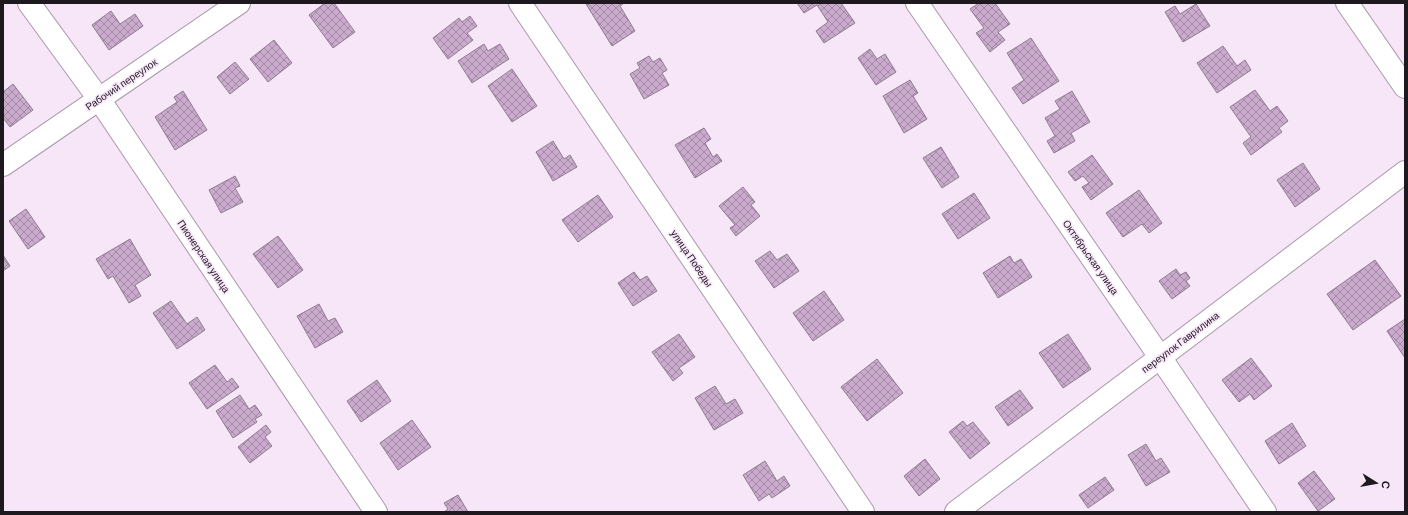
<svg xmlns="http://www.w3.org/2000/svg" width="1408" height="515" viewBox="0 0 1408 515" font-family="Barlow,sans-serif">
<defs>
<pattern id="building-cross-hatch" width="8" height="8" patternUnits="userSpaceOnUse"><rect width="8" height="8" fill="#caaacd"/><path d="M0 0l8 8M0 8l8-8" fill="none" stroke="#a389a6"/></pattern>
</defs>
<rect width="100%" height="100%" fill="#f7e5f8"/>
<!-- building -->
<g fill="url(#building-cross-hatch)" stroke="#8d7d8e">
<polygon points="325,3 334,3 355,32 333,48 309,15"/>
<polygon points="588,3 624,3 620,6 635,31 612,46 586,4"/>
<polygon points="797,3 841,3 855,23 824,43 816,31 828,22 817,5 804,13"/>
<polygon points="979,3 995,3 1010,24 998,32 1005,40 990,52 976,33 984,28 970,9"/>
<polygon points="1196,4 1210,26 1183,42 1165,12 1175,6 1180,14"/>
<polygon points="111,11 120,24 135,14 143,26 109,50 92,25"/>
<polygon points="470,16 477,26 467,33 473,40 448,59 433,38 459,18 462,22"/>
<polygon points="1031,38 1059,81 1023,104 1012,88 1024,80 1007,53"/>
<polygon points="274,40 292,63 268,82 250,59"/>
<polygon points="484,44 488,51 500,44 509,59 472,83 458,61"/>
<polygon points="1223,46 1237,66 1245,60 1251,70 1217,93 1197,63"/>
<polygon points="870,49 877,59 885,54 896,72 876,85 858,58"/>
<polygon points="649,56 653,62 660,58 667,70 662,73 669,85 644,99 630,74 640,68 637,63"/>
<polygon points="235,62 249,79 230,94 217,77"/>
<polygon points="512,69 537,106 512,122 488,86"/>
<polygon points="910,80 918,93 913,96 927,119 904,133 883,96"/>
<polygon points="13,84 33,110 10,127 3,118 3,92"/>
<polygon points="1255,90 1270,111 1277,106 1288,121 1279,128 1282,132 1251,155 1243,143 1251,137 1230,107"/>
<polygon points="183,91 207,130 175,150 155,117 177,102 174,97"/>
<polygon points="1072,91 1090,122 1071,133 1075,141 1054,153 1047,141 1055,136 1045,118 1060,109 1055,101"/>
<polygon points="704,128 711,139 705,143 713,157 717,154 722,161 695,178 675,145"/>
<polygon points="553,141 564,159 570,155 577,167 553,181 536,152"/>
<polygon points="941,147 959,177 942,188 923,158"/>
<polygon points="1092,155 1113,184 1091,200 1082,187 1089,183 1083,176 1075,181 1068,172"/>
<polygon points="1303,163 1320,189 1295,207 1277,180"/>
<polygon points="235,176 240,186 235,188 243,202 221,213 209,190"/>
<polygon points="743,187 755,202 751,205 760,216 736,236 730,228 735,225 719,206"/>
<polygon points="1139,190 1162,223 1149,233 1142,224 1123,237 1106,213"/>
<polygon points="974,193 990,218 958,239 942,214"/>
<polygon points="598,195 613,217 578,242 562,220"/>
<polygon points="26,209 45,237 28,249 9,221"/>
<polygon points="278,236 303,270 278,288 253,254"/>
<polygon points="130,239 151,275 135,285 141,296 129,303 113,276 108,279 96,259"/>
<polygon points="770,251 777,260 787,254 799,271 774,288 755,261"/>
<polygon points="3,255 10,266 3,271"/>
<polygon points="1010,256 1014,263 1021,259 1032,277 998,298 983,273"/>
<polygon points="1375,260 1401,296 1353,330 1327,294"/>
<polygon points="1176,269 1180,275 1186,272 1190,278 1186,281 1190,286 1172,299 1159,281"/>
<polygon points="634,272 640,280 647,276 657,291 633,306 618,283"/>
<polygon points="824,291 844,320 813,341 793,313"/>
<polygon points="171,301 187,324 197,317 205,330 177,349 153,313"/>
<polygon points="319,304 328,321 335,318 343,332 315,348 297,316"/>
<polygon points="1405,319 1405,358 1387,331"/>
<polygon points="679,334 695,357 679,368 683,373 673,381 652,352"/>
<polygon points="1068,334 1091,369 1063,388 1039,353"/>
<polygon points="1251,358 1272,386 1254,400 1250,394 1239,402 1222,380"/>
<polygon points="877,359 903,393 867,421 841,387"/>
<polygon points="215,365 227,382 232,378 239,387 207,409 189,383"/>
<polygon points="377,380 391,401 361,422 347,401"/>
<polygon points="715,386 726,404 735,399 743,413 714,430 695,398"/>
<polygon points="1020,390 1033,408 1008,426 995,407"/>
<polygon points="240,395 249,409 255,405 262,415 255,419 257,422 233,438 216,411"/>
<polygon points="412,420 431,447 398,470 380,443"/>
<polygon points="963,421 967,426 973,422 990,443 970,459 949,432"/>
<polygon points="1292,423 1306,446 1279,464 1265,441"/>
<polygon points="266,425 271,432 265,437 272,446 250,463 238,447"/>
<polygon points="1146,444 1156,461 1161,458 1170,472 1146,486 1128,455"/>
<polygon points="925,459 940,479 919,496 904,476"/>
<polygon points="765,461 777,481 784,476 790,486 772,498 769,494 759,501 743,475"/>
<polygon points="1314,471 1335,499 1318,511 1298,483"/>
<polygon points="1105,477 1114,490 1088,508 1079,495"/>
<polygon points="458,495 468,512 444,512 448,509 444,503"/>
</g>
<g fill="none" stroke-linecap="round" stroke-linejoin="round">
<!-- minor casing -->
<g stroke="#a999ab" stroke-width="24">
<g id="minor">
<polyline points="29,3 99,99 376,512"/>
<polyline points="520,3 863,512"/>
<polyline points="917,3 1160,357 1265,512"/>
<polyline points="1347,3 1405,87"/>
<polyline points="3,165 239,3"/>
<polyline points="956,512 1405,172"/>
</g>
</g>
<!-- minor -->
<use href="#minor" stroke="#fff" stroke-width="22"/>
</g>
<g text-anchor="middle" dominant-baseline="central" stroke-width="3" stroke-linejoin="round" paint-order="stroke">
<!-- street labels -->
<g font-size="10" fill="#1e181f" stroke="#f7e5f8">
<text transform="translate(121 84) rotate(-34)">Рабочий переулок</text>
<text transform="translate(204 256) rotate(56)">Пионерская улица</text>
<text transform="translate(1091 257) rotate(55)">Октябрьская улица</text>
<text transform="translate(692 258) rotate(56)">улица Победы</text>
<text transform="translate(1180 342) rotate(-37)">переулок Гаврилина</text>
</g>
</g>
<!-- border -->
<rect width="1408" height="515" fill="none" stroke="#1e181f" stroke-width="8"/>
<!-- north arrow -->
<g transform="translate(1376 483) rotate(101)" stroke="#f7e5f8" stroke-width="3" paint-order="stroke">
<path d="M0-3L7 15L0 10L-7 15Z" fill="#1e181f"/>
<text y="-6" font-size="11" font-weight="bold" text-anchor="middle" fill="#1e181f">С</text>
</g>
</svg>
